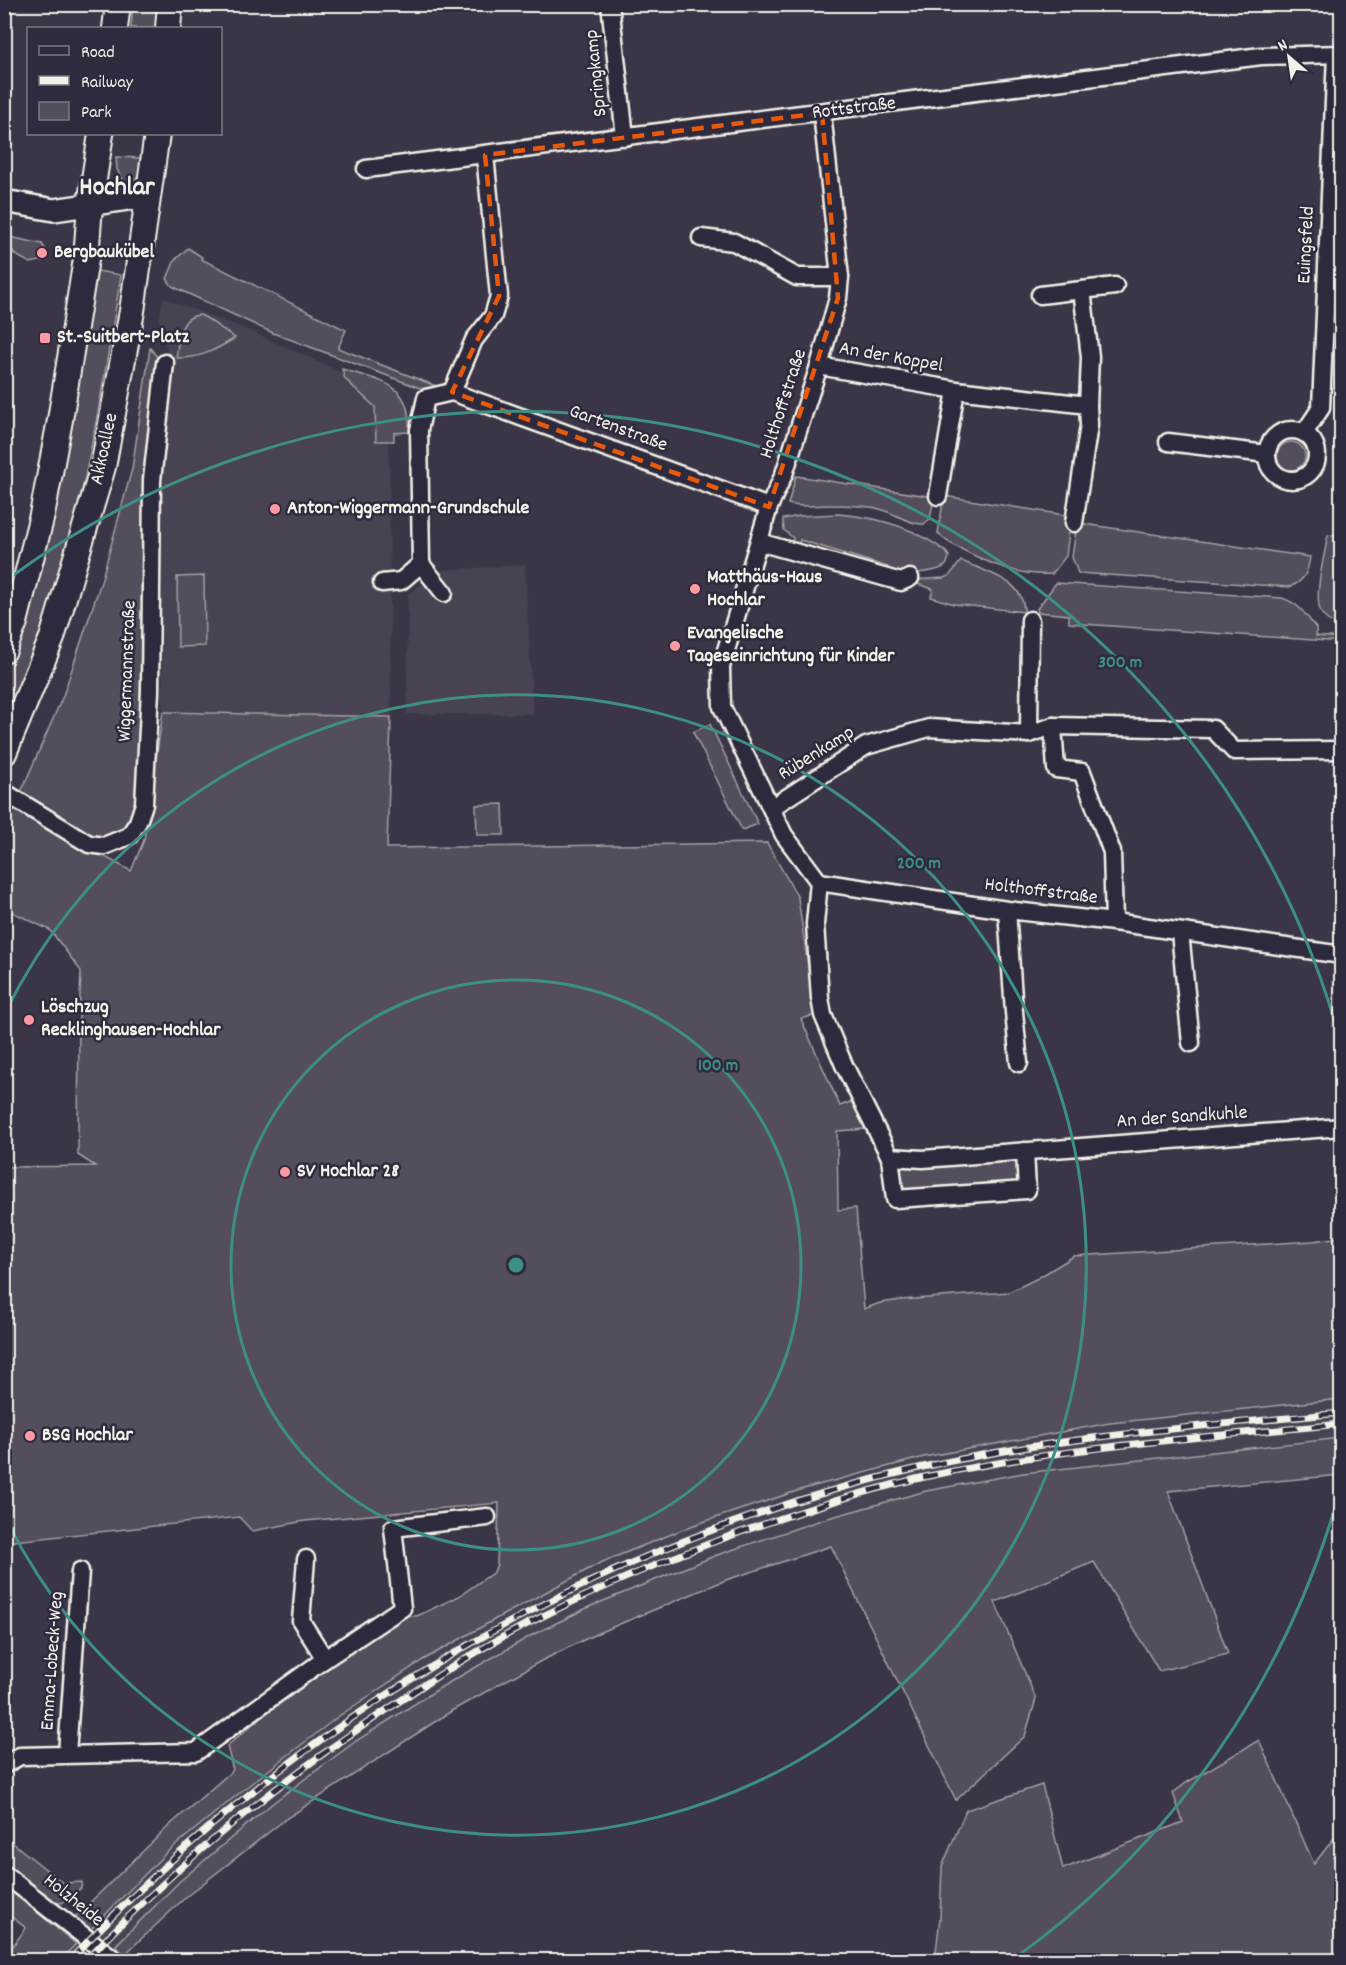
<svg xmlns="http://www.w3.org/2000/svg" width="1346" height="1965" viewBox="0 0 1346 1965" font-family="Dekko,sans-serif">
<rect width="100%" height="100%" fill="#3b3647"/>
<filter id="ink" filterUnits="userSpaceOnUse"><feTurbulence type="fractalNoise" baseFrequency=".0167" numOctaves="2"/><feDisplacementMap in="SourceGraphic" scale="12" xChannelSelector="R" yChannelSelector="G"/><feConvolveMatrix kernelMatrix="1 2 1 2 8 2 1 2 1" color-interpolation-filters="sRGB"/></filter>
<g filter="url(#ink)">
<!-- built -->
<g fill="#484352">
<polygon points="163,298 250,331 376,388 389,448 391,717 163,712 160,549 161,470 169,357 159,323"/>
<polygon points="525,565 533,714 407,714 408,594 443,570"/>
<polygon points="1341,1399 1341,1438 1023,1473 926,1491 821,1520 717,1555 589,1607 534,1634 443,1686 356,1741 180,1881 115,1946 105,1960 60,1960 166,1853 253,1782 339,1716 423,1660 501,1616 600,1563 694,1525 803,1489 924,1457 1110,1423"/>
</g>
<!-- green -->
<g fill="#534e5c" stroke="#a4a0a2" stroke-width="1.5">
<polygon points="133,5 161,5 158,28 131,28"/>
<path d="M 116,157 L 143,158 C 141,170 138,187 122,180 L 117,169 Z"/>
<polygon points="5,236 42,244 45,249 46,260 30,263 14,254 13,251 5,253"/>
<polygon points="188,248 202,257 201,259 346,330 338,348 441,388 428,390 420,388 273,333 178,289 172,286 167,279 175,260"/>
<path d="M 91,270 L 121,275 C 107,361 94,447 72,531 C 55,597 31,661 5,725 L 5,667 L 9,656 Z"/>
<path d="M 200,315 L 206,318 L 235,338 C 216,350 199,359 176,358 C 179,341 178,316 200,315 Z"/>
<path d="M 150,348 L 161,362 L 148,491 L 136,800 C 130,827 123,837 94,836 L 21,792 L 63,696 L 101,582 L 132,469 Z"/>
<path d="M 342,369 C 382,382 412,382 409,432 L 394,433 L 394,441 L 376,441 L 375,407 L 345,379 Z"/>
<circle cx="1291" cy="456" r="14"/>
<path d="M 796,476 L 934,497 L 930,519 L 924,524 C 910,525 891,511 876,508 C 861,505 845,505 829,505 C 815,505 802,508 788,504 Z"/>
<path d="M 944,496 L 1071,516 L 1066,556 L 1052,574 C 1018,576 990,564 961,549 C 953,545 943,540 938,533 Z"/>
<path d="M 838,514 C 877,517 915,527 946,552 L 949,556 C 948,560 948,562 946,565 C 938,574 899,574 887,573 L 888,567 L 800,540 L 798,547 L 791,546 L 793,538 L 784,530 L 783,519 L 799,516 Z"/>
<path d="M 1077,523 L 1310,557 C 1308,572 1304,582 1289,587 L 1078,573 L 1072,557 Z"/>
<path d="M 1328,535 L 1341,537 L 1341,626 C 1334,624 1326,621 1322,614 C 1312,599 1325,554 1328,535 Z"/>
<path d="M 961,561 C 967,563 973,566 979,568 C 1000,577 1024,585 1024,612 L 954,604 L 931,597 L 933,589 L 912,582 L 913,580 L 944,578 L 950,575 Z"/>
<polygon points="204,576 205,646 178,647 177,577"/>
<path d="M 1056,583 L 1282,598 C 1300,604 1305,614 1316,628 L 1316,636 L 1341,638 L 1341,642 L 1069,623 L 1069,615 L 1038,612 L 1037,609 Z"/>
<polygon points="163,712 391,717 387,848 767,843 798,898 815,1015 801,1019 840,1106 853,1101 866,1129 837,1131 838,1210 856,1208 864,1309 880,1303 901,1300 1009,1292 1038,1278 1074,1256 1313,1241 1341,1237 1341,1399 1110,1423 924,1457 803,1489 694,1525 600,1563 501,1616 423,1660 339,1716 253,1782 166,1853 89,1931 74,1918 171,1824 233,1770 227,1746 279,1702 400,1615 417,1616 459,1596 494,1572 497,1564 499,1503 305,1521 252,1531 239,1517 5,1542 5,1167 95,1166 78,1155 79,1018 81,971 50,930 6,909 5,911 5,824 14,808 131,871 144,840"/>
<polygon points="710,724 758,824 742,830 693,732"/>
<polygon points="503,804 504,835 477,835 476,805"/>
<polygon points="1021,1159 1022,1186 905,1195 900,1167"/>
<polygon points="1341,1438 1341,1475 1168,1491 1228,1654 1159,1671 1094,1562 995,1602 1036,1699 1025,1736 956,1800 831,1546 726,1580 598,1633 541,1661 453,1710 287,1818 187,1896 125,1954 115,1946 180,1881 274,1802 356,1741 443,1686 534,1634 589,1607 655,1580 717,1555 821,1520 926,1491 1023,1473"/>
<polygon points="1259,1740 1314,1864 1341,1829 1341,1960 935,1960 940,1918 942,1867 966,1810 1042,1785 1063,1869 1183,1822 1173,1793 1186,1783"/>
<polygon points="4,1836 63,1883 82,1882 81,1888 62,1903 51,1902 5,1864"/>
<polygon points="5,1886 76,1944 60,1960 5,1960 5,1957 26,1928 5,1912"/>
</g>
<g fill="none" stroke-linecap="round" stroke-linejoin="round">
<!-- minor casing -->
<g stroke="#f4f1e8" stroke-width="21">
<g id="minor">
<polyline points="610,4 625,137"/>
<polyline points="822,113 840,277 838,298 819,366 784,474 769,507 721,667 722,707 784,835 819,882 1007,910 1114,922 1342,955"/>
<polyline points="366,169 1261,56 1342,54"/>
<polyline points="701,238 734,242 797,277 840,277"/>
<polyline points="1082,290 1115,286"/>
<polyline points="819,366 956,390 1088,405 1090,357 1082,290 1040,295"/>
<polyline points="452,392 474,340 493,316 499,296 485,155"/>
<circle cx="1292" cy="455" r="25"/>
<polyline points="1304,433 1321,408 1336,54"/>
<polyline points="1168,442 1267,454"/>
<polyline points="938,496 956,390"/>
<polyline points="1074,523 1089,425 1088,405"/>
<polyline points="759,542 901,582 910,578"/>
<polyline points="421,564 444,593"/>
<polyline points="382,583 401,581 421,564 419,430 426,398 452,392 769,507"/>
<polyline points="1053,726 1056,769 1082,772 1112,852 1114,922"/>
<polyline points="1029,734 1030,620"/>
<polyline points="4,792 89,844 104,846 129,836 138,822 144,804 150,691 152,480 165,363"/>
<polyline points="771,808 866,746 929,728 1029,734 1053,726 1213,729 1234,751 1342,750"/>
<polyline points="819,882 815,924 820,998 823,1015 844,1065 890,1157 923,1159 1342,1127"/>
<polyline points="1007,910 1014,1012 1019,1063"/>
<polyline points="1180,932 1191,1043"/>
<polyline points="890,1157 895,1199 1027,1190 1025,1151"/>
<polyline points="325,1659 402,1608 393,1528 487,1517"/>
<polyline points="67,1754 80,1571"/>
<polyline points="4,1765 20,1756 196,1752 325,1659 301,1621 306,1559"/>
<polyline points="4,1874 115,1960"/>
</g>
</g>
<!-- tertiary casing -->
<g stroke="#f4f1e8" stroke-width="26">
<polyline id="tertiary" points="4,201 54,210 148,196"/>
</g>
<!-- secondary casing -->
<g stroke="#f4f1e8" stroke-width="28">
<g id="secondary">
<polyline points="115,28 118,4"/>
<polyline points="168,28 170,4"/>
<polyline points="4,650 15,622 42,515 60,420 86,259 90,205 101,134"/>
<polyline points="4,753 52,638 103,467 132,311 157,134"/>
</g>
</g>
<!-- minor -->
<use href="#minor" stroke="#2f2a3d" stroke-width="16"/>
<!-- tertiary -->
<use href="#tertiary" stroke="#2f2a3d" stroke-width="21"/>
<!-- secondary -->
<use href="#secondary" stroke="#2f2a3d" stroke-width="24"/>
<!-- rail casing -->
<g stroke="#f4f1e8" stroke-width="7">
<g id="rail">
<path d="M 70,1960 C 299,1716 597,1541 923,1467 C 1060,1436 1202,1426 1342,1413"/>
<path d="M 86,1960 C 176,1864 279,1781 388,1709 C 435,1677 483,1646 533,1621 C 609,1583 687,1550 767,1523 C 820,1505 874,1488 929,1476 C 1064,1447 1204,1437 1342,1424"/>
</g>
</g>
<!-- rail -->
<use href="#rail" stroke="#2f2a3d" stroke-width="4.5" stroke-dasharray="14" stroke-linecap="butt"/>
</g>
</g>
<!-- marked area -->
<path fill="none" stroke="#e8590c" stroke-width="4.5" stroke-dasharray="12 8" stroke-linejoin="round" d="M 822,113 L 838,298 L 769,507 L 452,392 L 499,296 L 485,155 Z"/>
<!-- distance rings -->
<g fill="none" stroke="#3d8f86" stroke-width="3">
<circle cx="516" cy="1265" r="285"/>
<path d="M6 1011A570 570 0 1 1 6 1519"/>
<path d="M1341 1486A854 854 0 0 1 1012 1960M8 579A854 854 0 0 1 1341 1044"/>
</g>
<!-- markers -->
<g fill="#ff9aa2" stroke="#2f2a3d" stroke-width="2">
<circle cx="42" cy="253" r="6"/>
<rect x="39" y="332" width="12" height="12" rx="3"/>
<circle cx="275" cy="509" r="6"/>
<circle cx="695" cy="589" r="6"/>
<circle cx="675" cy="646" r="6"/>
<circle cx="29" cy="1020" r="6"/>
<circle cx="285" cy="1172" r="6"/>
<circle cx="30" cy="1436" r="6"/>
</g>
<g text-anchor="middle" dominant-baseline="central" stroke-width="5" stroke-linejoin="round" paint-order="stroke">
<!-- street labels -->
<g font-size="20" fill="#f4f1e8" stroke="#2f2a3d">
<text transform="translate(597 73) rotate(-96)">Springkamp</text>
<text transform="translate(854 109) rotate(-7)">Rottstraße</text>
<text transform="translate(1307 245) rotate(-87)">Euingsfeld</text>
<text transform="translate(891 358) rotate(10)">An der Koppel</text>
<text transform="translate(784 404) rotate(-72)">Holthoffstraße</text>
<text transform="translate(618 429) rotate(20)">Gartenstraße</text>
<text transform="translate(105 449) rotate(-78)">Akkoallee</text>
<text transform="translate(128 671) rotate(-88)">Wiggermannstraße</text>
<text transform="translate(817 754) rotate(-32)">Rübenkamp</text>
<text transform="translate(1041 892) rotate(7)">Holthoffstraße</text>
<text transform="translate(1182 1118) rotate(-4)">An der Sandkuhle</text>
<text transform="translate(53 1661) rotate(-86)">Emma-Lobeck-Weg</text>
<text transform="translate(73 1901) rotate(39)">Holzheide</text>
</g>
<!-- poi labels -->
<g font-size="20" font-weight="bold" fill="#f4f1e8" stroke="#2f2a3d" text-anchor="start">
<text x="54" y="253">Bergbaukübel</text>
<text x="57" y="338">St.-Suitbert-Platz</text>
<text x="287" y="509">Anton-Wiggermann-Grundschule</text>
<text x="707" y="578">Matthäus-Haus<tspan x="707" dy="23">Hochlar</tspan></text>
<text x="687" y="634">Evangelische<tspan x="687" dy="23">Tageseinrichtung für Kinder</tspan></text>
<text x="41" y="1008">Löschzug<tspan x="41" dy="23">Recklinghausen-Hochlar</tspan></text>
<text x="297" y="1172">SV Hochlar 28</text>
<text x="42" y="1436">BSG Hochlar</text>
</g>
<!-- district labels -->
<g font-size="26" font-weight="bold" fill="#f4f1e8" stroke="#2f2a3d">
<text x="117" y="188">Hochlar</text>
</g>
</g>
<circle cx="516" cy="1265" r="9" fill="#3d8f86" stroke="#2f2a3d" stroke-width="3"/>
<g font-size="18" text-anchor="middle" font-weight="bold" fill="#3d8f86" stroke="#2f2a3d" stroke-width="5" stroke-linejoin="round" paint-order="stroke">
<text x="1120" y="667">300 m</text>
<text x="919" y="868">200 m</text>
<text x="718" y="1070">100 m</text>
</g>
<!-- margin -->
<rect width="1346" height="1965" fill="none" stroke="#2f2a3d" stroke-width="24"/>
<rect x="12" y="12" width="1322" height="1941" fill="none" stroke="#f4f1e8" stroke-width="2" filter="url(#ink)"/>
<!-- legend -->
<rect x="27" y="27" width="195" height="108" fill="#2f2a3d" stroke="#7e7a81" stroke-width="1.5"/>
<rect x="39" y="46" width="30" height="9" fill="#2f2a3d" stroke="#7e7a81" stroke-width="1.5"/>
<text x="81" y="57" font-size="18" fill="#f4f1e8">Road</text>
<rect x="39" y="76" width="30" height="9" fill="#f4f1e8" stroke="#7e7a81" stroke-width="1.5"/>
<text x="81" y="87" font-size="18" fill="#f4f1e8">Railway</text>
<rect x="39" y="102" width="30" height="18" fill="#534e5c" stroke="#7e7a81" stroke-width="1.5"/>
<text x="81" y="117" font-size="18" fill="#f4f1e8">Park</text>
<!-- north arrow -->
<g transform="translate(1289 57) rotate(331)" stroke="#2f2a3d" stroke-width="4.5" paint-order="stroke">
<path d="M0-4.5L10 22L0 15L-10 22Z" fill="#f4f1e8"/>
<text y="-9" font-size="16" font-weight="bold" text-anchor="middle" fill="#f4f1e8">N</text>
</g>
</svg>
